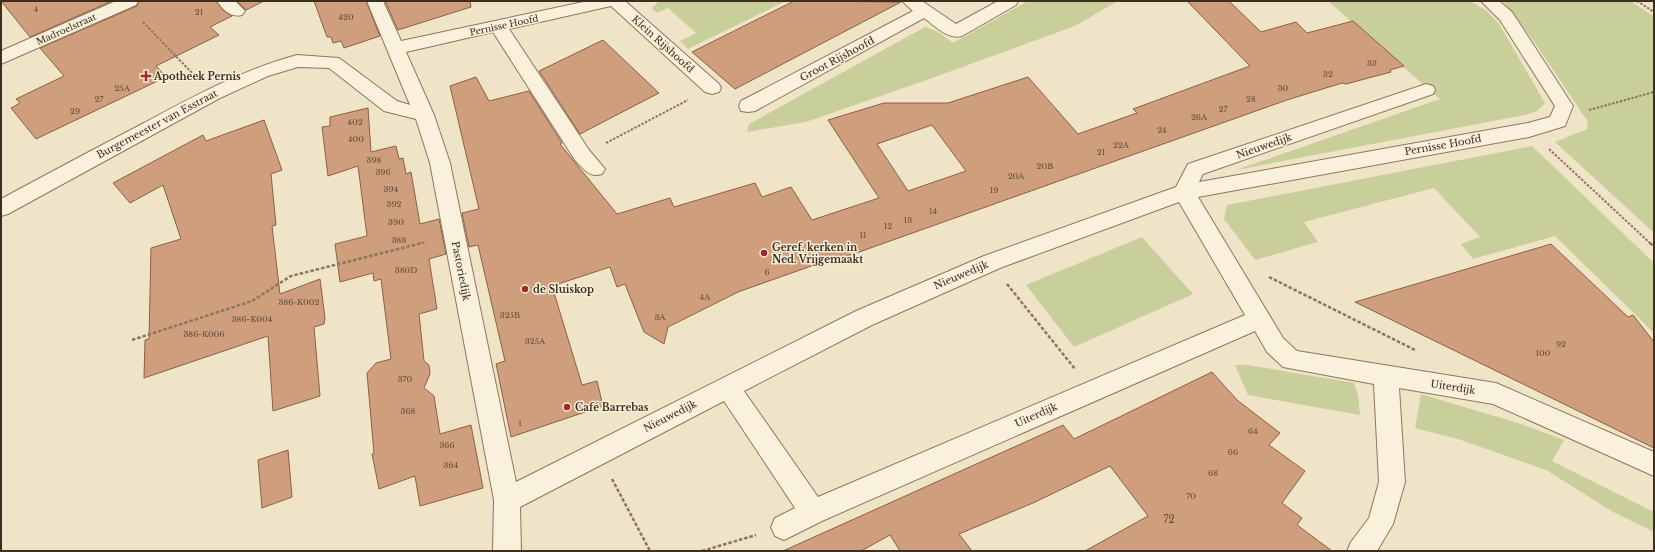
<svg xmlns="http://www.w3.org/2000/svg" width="1655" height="552" viewBox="0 0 1655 552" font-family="'Libre Baskerville',serif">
<rect width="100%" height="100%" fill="#f0e4c8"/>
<!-- green -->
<g fill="#c9cf9b">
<polygon points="659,1 786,1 688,49 680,41 696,33 668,8 657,13 652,8"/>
<polygon points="1028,1 1118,1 1075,26 935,77 806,122 747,132 749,124 925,27 937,31 953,43"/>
<polygon points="1328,1 1470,1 1487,11 1499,24 1545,103 1537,111 1525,115 1236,170 1440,99"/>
<polygon points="1503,1 1630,1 1654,16 1654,233 1555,142 1587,129 1588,122 1535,43"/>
<polygon points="1532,146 1654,263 1654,333 1555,236 1473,259 1461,244 1480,237 1434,188 1304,222 1318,242 1255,260 1224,219 1227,205"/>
<polygon points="1142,237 1193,294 1074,347 1026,285"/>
<polygon points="1235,365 1248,365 1354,383 1358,395 1360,415 1248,395"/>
<polygon points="1421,394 1521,424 1564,440 1552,461 1654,512 1654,532 1613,512 1546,470 1461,440 1415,428"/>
</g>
<!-- building -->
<g fill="#cf9f7d" stroke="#8d5f41" fill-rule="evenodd">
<polygon points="1,1 112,1 30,37"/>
<polygon points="139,1 216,1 224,11 232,16 210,27 219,35 156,66 166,77 36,139 11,108 20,103 16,99 64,76 40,48 137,6"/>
<polygon points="237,1 264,1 246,10"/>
<polygon points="314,1 366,1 380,36 344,48 341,41 333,43 331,37 327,37"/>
<polygon points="385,1 470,1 471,7 398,30"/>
<polygon points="794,1 901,2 735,89 692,52"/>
<path d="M 1187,1 L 1229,1 L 1261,32 L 1296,22 L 1307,33 L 1353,21 L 1404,66 L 1390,70 L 1391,72 L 1346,84 L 1342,83 L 1287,100 L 845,257 L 833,261 L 831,259 L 738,292 L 668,327 L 664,344 L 644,332 L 625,284 L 617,287 L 610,267 L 552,286 L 582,385 L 597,381 L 603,406 L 511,437 L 496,364 L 505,361 L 478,245 L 469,247 L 462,213 L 479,209 L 450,86 L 476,77 L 489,101 L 529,91 L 562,143 L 560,144 L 617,214 L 670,198 L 674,207 L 755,183 L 762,197 L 791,187 L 812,220 L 879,198 L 828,120 L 884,103 L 948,103 L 1028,77 L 1078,134 L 1137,113 L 1133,109 L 1250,66 ZM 932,125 L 966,171 L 908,191 L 877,144 Z"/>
<polygon points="603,40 659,93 580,134 539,71"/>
<polygon points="368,108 371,152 396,146 399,159 403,158 406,174 411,172 420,224 439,219 446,254 429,259 437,309 419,314 424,361 429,365 430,374 424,388 434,396 440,434 471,425 483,488 420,506 415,476 379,489 372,454 374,453 367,373 376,363 391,359 381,279 374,281 373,273 340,282 335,244 367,236 358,166 328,176 322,127 330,126 330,117"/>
<polygon points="264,120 282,170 271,174 276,225 272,226 280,294 320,279 325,318 324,324 314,327 320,396 273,411 268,336 144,378 145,340 149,339 151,248 181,239 163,185 130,203 113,183 203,135 206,141"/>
<polygon points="1551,244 1628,317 1633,315 1654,342 1654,448 1355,302"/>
<polygon points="1212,372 1237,400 1280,433 1269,445 1305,471 1282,503 1302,518 1297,525 1332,551 1085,551 1148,516 1110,466 1033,503 959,534 972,551 900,551 890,535 861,551 783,551 1063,425 1074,439"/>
<polygon points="288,450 292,497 262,508 258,460"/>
</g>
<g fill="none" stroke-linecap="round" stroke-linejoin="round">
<!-- minor casing -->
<g stroke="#8d765c" stroke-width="2">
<g id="minor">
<polygon points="116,1 138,1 136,5 1,64 1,51"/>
<path d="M 217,1 L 235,1 L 245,11 L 242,15 C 231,18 223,10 217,1 Z"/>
<path d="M 367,1 L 383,1 L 401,41 L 588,1 L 625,1 L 719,84 L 721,88 L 719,92 L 712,94 L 705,92 L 611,6 L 509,29 L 589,150 L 605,169 L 602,174 C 589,178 584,169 575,160 L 493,32 L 406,52 L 434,115 L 450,163 L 516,482 L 856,311 L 984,256 L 1176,187 L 1188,164 L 1426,84 L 1433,86 L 1435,90 L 1433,94 L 1203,174 L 1199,182 L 1528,123 L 1550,117 L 1555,106 L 1500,20 L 1481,1 L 1499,1 L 1512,12 L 1573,106 L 1565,126 L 1529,137 L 1198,197 L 1283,338 L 1297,351 L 1496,383 L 1654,452 L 1654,476 L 1493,404 L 1399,388 L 1405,482 L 1393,524 L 1377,551 L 1347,551 L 1351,542 L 1369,518 L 1379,482 L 1374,384 L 1283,367 L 1267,352 L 1255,331 L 822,521 L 784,540 L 775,536 L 771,527 L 775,518 L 795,508 L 724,401 L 520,507 L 521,551 L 493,551 L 494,500 L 430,163 L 416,119 L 384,111 L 329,68 L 298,67 L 268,76 L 220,98 L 8,214 L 1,216 L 1,199 C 49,173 96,148 144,123 C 194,96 242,70 297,55 L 339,58 L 397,101 L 410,105 ZM 1179,202 L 1245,315 L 818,497 L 744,391 L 872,325 L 1000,268 Z"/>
<path d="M 902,1 L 922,1 L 956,24 L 998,1 L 1018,1 L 1016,5 L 962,36 C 948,40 935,26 924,18 L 755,111 L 748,112 L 741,111 L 739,106 L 741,101 L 913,11 Z"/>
</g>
</g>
<!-- path-far1 -->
<g stroke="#8d765c" stroke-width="2" stroke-dasharray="2.5 1.5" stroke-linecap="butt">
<polyline points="1637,1 1654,12"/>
<polyline points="143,22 195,76"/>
<polyline points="1589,110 1654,92"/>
<polyline points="606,143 688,100"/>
<polyline points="1549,149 1651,244"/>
<polyline points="418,244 426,242"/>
</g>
<!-- path -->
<g stroke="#8d765c" stroke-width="2.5" stroke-dasharray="3.5 2" stroke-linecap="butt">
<polyline points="1650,243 1654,247"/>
<polyline points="1269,277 1415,350"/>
<polyline points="1007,284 1075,369"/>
<polyline points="132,340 252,301 291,276 422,243"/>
<polyline points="612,479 650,551"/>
<polyline points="702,551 756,535"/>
</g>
<!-- minor -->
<use href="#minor" fill="#faf1dc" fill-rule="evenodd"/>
</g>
<!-- markers -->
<g fill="#9e2a2b" stroke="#f7eed8" stroke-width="1.5">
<path d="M144 70h4v4h4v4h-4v4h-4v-4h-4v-4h4z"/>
<circle cx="764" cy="253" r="4"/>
<circle cx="525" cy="289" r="4"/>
<circle cx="567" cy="407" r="4"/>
</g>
<g text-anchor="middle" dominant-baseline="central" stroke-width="3" stroke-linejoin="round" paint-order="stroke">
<!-- number labels -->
<g font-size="8" fill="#624a37">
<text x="36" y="9">4</text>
<text x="199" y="12">21</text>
<text x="346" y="17">420</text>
<text x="1372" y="63">33</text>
<text x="1328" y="74">32</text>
<text x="122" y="88">25A</text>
<text x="1283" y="88">30</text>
<text x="99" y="99">27</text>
<text x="1251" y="99">28</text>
<text x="1223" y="109">27</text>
<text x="75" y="111">29</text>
<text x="1199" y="117">26A</text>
<text x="355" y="122">402</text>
<text x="1162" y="130">24</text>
<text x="356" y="139">400</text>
<text x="1121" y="145">22A</text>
<text x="1101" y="152">21</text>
<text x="374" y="160">398</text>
<text x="1045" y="166">20B</text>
<text x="383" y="172">396</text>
<text x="1016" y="176">20A</text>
<text x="391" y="189">394</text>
<text x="994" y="190">19</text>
<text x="394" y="204">392</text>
<text x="933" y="211">14</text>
<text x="908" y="220">13</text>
<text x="396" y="222">390</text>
<text x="888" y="226">12</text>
<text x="863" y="235">11</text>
<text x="399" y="240">388</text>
<text x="406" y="270">380D</text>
<text x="767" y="272">6</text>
<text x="705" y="297">4A</text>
<text x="299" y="302">386-K002</text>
<text x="510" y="315">325B</text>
<text x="660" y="317">3A</text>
<text x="252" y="319">386-K004</text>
<text x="204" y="334">386-K006</text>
<text x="535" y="341">325A</text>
<text x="1561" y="344">92</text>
<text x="1543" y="353">100</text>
<text x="405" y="379">370</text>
<text x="408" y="411">368</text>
<text x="520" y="423">1</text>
<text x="1253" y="431">64</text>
<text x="447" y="445">366</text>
<text x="1233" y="452">66</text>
<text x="451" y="465">364</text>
<text x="1213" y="473">68</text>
<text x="1191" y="496">70</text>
</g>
<!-- far-street labels -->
<g font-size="9" fill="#3d2e20" stroke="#f7eed8">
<text transform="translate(504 25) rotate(-12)">Pernisse Hoofd</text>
<text transform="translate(66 29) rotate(-24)">Madroelstraat</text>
</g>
<!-- street labels -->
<g font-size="10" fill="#3d2e20" stroke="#f7eed8">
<text transform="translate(663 44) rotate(42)">Klein Rijshoofd</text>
<text transform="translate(837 59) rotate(-28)">Groot Rijshoofd</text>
<text transform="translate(157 124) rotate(-28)">Burgemeester van Esstraat</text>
<text transform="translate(1443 145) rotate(-10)">Pernisse Hoofd</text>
<text transform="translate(1264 146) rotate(-19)">Nieuwedijk</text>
<text transform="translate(461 271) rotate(79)">Pastoriedijk</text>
<text transform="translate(961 275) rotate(-23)">Nieuwedijk</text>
<text transform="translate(1453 387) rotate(9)">Uiterdijk</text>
<text transform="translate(1036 415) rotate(-24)">Uiterdijk</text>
<text transform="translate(670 416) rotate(-27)">Nieuwedijk</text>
</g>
<!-- poi labels -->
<g font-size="10" font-weight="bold" fill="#3d2e20" stroke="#f7eed8" text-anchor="start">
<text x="154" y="76">Apotheek Pernis</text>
<text x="772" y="247">Geref. kerken in<tspan x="772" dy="12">Ned. Vrijgemaakt</tspan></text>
<text x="533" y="289">de Sluiskop</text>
<text x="575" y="407">Café Barrebas</text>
</g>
<!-- near-number labels -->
<g font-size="10" fill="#624a37">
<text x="1169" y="519">72</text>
</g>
</g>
<!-- border -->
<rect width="1655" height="552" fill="none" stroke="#3d2e20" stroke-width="4"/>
</svg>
